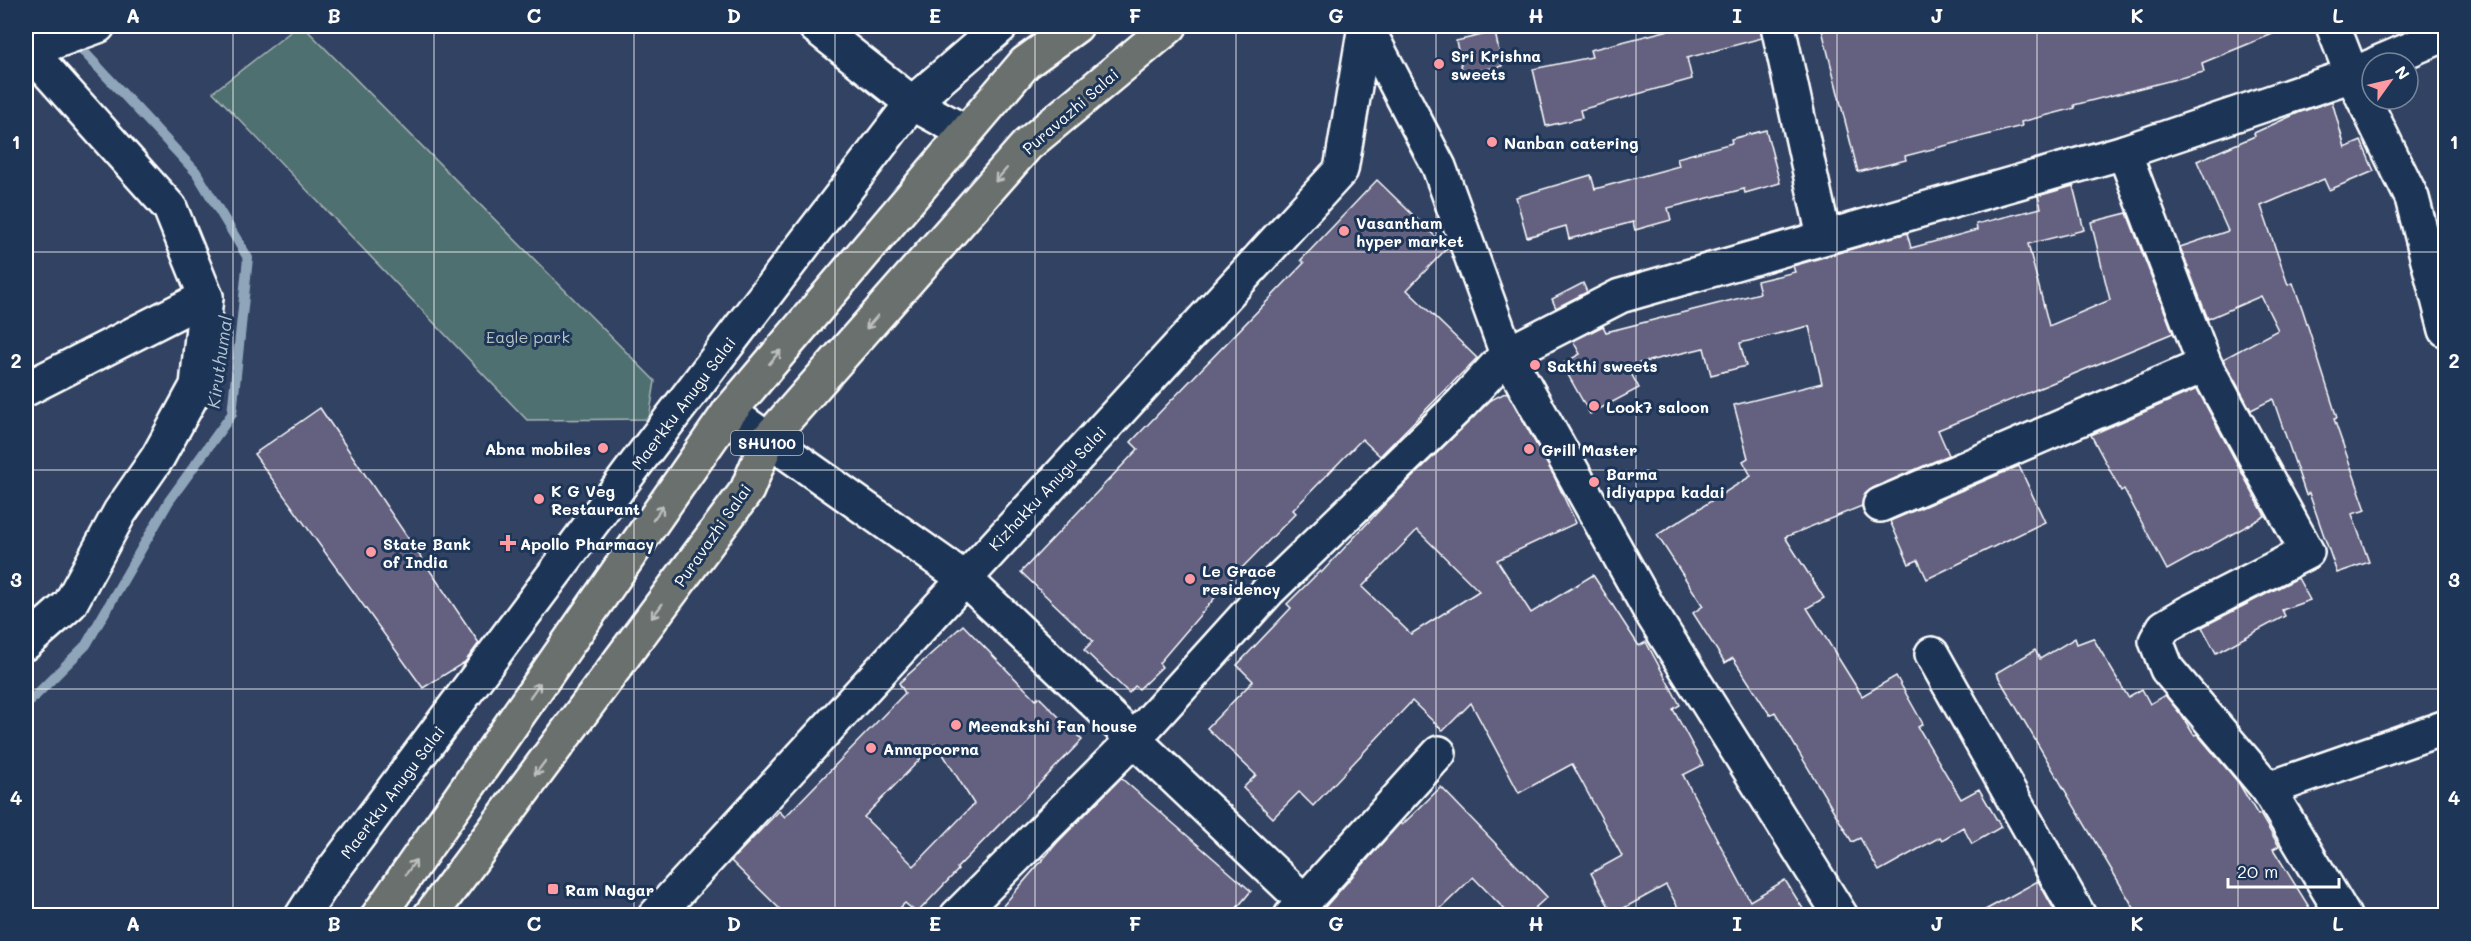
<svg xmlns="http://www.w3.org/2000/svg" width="2471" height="941" viewBox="0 0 2471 941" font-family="Mali,sans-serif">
<rect width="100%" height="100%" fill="#324263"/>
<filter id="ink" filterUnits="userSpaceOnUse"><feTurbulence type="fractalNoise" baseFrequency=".0167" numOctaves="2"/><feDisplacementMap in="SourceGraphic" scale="12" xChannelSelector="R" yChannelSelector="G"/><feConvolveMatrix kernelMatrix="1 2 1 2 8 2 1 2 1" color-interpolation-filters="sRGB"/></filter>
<g filter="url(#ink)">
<!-- green -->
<polygon fill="#506f6f" stroke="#a8b7b7" stroke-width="1.5" points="298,26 303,26 655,381 649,419 527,420 213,92"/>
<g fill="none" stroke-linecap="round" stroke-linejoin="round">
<!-- stream -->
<polyline stroke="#8fa5b9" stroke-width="10" points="26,705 86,645 169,501 232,414 248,258 196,172 72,39"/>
</g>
<!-- building -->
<g fill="#646180" stroke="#fff" stroke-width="1.5" fill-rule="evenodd">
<polygon points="1685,26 1760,26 1762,38 1687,58 1692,79 1580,110 1582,118 1546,126 1533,69 1592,57 1590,50"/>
<polygon points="1821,26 2292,26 2202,63 2204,72 2074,105 2075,108 2021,122 2022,126 1905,156 1906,160 1858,172"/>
<polygon points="1495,32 1502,66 1463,74 1456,41"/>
<polygon points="2332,101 2345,148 2361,141 2374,171 2329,190 2324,179 2261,206 2288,285 2293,283 2303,311 2337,418 2334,419 2366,510 2352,514 2369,562 2337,573 2309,493 2306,495 2273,399 2251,410 2223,359 2278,330 2261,296 2208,319 2180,247 2228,231 2197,161 2255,136 2254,133 2298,113"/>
<polygon points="1766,130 1780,183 1745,193 1744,189 1668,208 1671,220 1635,230 1633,222 1569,239 1566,226 1527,237 1516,197 1591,175 1595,189 1679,166 1677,158 1732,143 1731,139"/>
<polygon points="1377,180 1447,248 1407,290 1477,358 1380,456 1362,439 1293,510 1296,513 1230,580 1159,663 1162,667 1139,689 1135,686 1129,693 1084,650 1093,641 1021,572 1138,449 1131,442 1304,263 1301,260"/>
<polygon points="2073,186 2084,230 2028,244 2049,326 2110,300 2091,222 2127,213 2173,333 1938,430 1949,455 1873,488 1865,494 1862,506 1785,537 1824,598 1807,608 1862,696 1896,676 1923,724 1918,727 1961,799 1979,789 2001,827 1972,844 1963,827 1942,840 1940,837 1879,871 1860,838 1852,842 1775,712 1770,715 1733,658 1725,663 1693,613 1703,606 1657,535 1751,476 1743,461 1748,458 1734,405 1822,383 1809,326 1740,343 1746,366 1711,375 1704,348 1627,366 1639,388 1590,414 1562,364 1580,354 1573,341 1603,326 1606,332 1760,293 1757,281 1795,272 1793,266 1907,233 1911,248 1977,230 1976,224 2041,208 2038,196"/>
<polygon points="1583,283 1587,292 1556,308 1552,299"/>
<polygon points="2197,389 2265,516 2167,570 2124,489 2121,491 2091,435"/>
<path d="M 1507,392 L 1554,476 L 1576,523 L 1497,560 L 1531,613 L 1593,575 L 1639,646 L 1646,642 L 1680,705 L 1673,709 L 1703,765 L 1683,775 L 1750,901 L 1785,880 L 1807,915 L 1682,915 L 1666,885 L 1613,914 L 1591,873 L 1622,856 L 1572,764 L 1519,793 L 1471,703 L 1443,731 L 1412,701 L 1313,806 L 1299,792 L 1273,818 L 1243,788 L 1256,775 L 1207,728 L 1253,681 L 1237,665 L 1291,608 L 1287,604 L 1320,571 L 1321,573 L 1388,501 L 1491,400 ZM 1417,530 L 1479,591 L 1411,634 L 1362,587 Z"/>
<polygon points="320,408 479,643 465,662 423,688 254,454"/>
<polygon points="2019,466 2045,522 1927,579 1918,560 1909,564 1890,521"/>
<polygon points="2298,578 2310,600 2282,610 2285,616 2216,653 2202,627"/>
<path d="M 963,625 L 1036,700 L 1039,697 L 1082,740 L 957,868 L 958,870 L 917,913 L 905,903 L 893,915 L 786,915 L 731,861 L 779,811 L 785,817 L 905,693 L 899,683 ZM 936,743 L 974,804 L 914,866 L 864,817 Z"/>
<polygon points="2075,638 2077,644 2093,638 2128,697 2142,689 2150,704 2165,695 2182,716 2194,735 2197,734 2238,782 2258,815 2260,814 2279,846 2273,849 2314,915 2138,915 1996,673 2035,650 2040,659"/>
<polygon points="1121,778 1251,891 1231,915 995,915 1057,843"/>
<polygon points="1441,787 1547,897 1527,915 1510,915 1473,877 1434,915 1318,915 1400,823 1402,825"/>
<polygon points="2038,881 2057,915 1976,915"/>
</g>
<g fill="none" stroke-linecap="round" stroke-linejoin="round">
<!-- minor casing -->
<g stroke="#fff" stroke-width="38">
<g id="minor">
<polyline points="815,26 912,103 965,132"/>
<polyline points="1366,26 1439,167 1507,354 1649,609 1841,916"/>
<polyline points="1778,26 1824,237"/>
<polyline points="2333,26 2352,75 2412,198 2446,330"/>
<polyline points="26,47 170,208 206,297 197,386 158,457 120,512 70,604 26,643"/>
<polyline points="29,51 98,26"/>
<polyline points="2378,63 2446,34"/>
<polyline points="2124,152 2205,365 2307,552 2186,614 2164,627 2156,641 2167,669 2268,789"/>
<polyline points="26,389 206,297"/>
<polyline points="729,412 964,578 1305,902"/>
<polyline points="1880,505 2205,365"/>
<polyline points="1932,654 2079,916"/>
<polyline points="302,916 322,885 636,464 912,103 1001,26"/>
<polyline points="655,916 1341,170 1365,26"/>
<polyline points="957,916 1134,739 1269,590 1462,403 1507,354 1620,296 2124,152 2352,75 2372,66"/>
<polyline points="1291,916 1439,753"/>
<polyline points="2344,916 2268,789 2446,727"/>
</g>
</g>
<!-- major casing -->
<g stroke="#fff" stroke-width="38">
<g id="major">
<polyline points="378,916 729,412 1025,63 1076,26"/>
<polyline points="430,916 747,490 768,439 1027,145 1170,26"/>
</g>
</g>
<!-- minor -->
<use href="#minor" stroke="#1d3557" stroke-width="33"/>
<!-- major -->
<use href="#major" stroke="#6b706d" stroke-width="33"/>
</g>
<!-- one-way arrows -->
<defs><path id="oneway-shaft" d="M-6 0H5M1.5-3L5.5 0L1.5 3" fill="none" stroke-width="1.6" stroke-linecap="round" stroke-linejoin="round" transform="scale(1.5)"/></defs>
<g stroke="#bcbfbd">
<use href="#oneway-shaft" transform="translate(1001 175) rotate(131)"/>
<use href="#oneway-shaft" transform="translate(872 322) rotate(131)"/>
<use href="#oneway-shaft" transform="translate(775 357) rotate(-50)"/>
<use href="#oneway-shaft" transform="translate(658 513) rotate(-55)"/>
<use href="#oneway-shaft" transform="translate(657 611) rotate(127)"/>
<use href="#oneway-shaft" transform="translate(535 690) rotate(-55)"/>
<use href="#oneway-shaft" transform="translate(540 768) rotate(127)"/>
<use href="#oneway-shaft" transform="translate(411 867) rotate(-55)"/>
</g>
</g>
<!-- grid -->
<path fill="none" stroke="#fff" stroke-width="1.5" stroke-opacity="0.55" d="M 233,26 L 233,916M 434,26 L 434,916M 634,26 L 634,916M 835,26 L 835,916M 1035,26 L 1035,916M 1236,26 L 1236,916M 1436,26 L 1436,916M 1636,26 L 1636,916M 1837,26 L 1837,916M 2037,26 L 2037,916M 2238,26 L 2238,916M 26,252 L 2446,252M 26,470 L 2446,470M 26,689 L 2446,689"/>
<!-- markers -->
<g fill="#ff9aa2" stroke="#1d3557" stroke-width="2">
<circle cx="1439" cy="64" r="6"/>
<circle cx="1492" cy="142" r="6"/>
<circle cx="1344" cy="231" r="6"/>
<circle cx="1535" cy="365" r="6"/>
<circle cx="1594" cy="406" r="6"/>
<circle cx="603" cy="448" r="6"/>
<circle cx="1529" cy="449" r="6"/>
<circle cx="1594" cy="482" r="6"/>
<circle cx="539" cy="499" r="6"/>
<path d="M505 534h6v6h6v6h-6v6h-6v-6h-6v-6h6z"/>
<circle cx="371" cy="552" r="6"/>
<circle cx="1190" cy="579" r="6"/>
<circle cx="956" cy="725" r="6"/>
<circle cx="871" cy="748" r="6"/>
<rect x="547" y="883" width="12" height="12" rx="3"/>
</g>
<g text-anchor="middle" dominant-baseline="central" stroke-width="6" stroke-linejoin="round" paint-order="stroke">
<!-- shield labels -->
<rect fill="#1d3557" stroke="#bbc2cd" stroke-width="1.5" x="731" y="431" width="72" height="24" rx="4.5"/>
<g font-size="15" font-weight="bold" fill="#fff">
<text x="767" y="443">SHU100</text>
</g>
<!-- poi labels -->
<g font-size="16" font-weight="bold" fill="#fff" stroke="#1d3557" text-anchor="start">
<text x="1451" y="55">Sri Krishna<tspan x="1451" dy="18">sweets</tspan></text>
<text x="1504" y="142">Nanban catering</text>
<text x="1356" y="222">Vasantham<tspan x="1356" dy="18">hyper market</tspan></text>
<text x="1547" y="365">Sakthi sweets</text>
<text x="1606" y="406">Look7 saloon</text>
<text x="591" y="448" text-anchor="end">Abna mobiles</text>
<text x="1541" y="449">Grill Master</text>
<text x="1606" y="473">Barma<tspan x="1606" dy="18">idiyappa kadai</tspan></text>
<text x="551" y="490">K G Veg<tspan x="551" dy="18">Restaurant</tspan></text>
<text x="383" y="543">State Bank<tspan x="383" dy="18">of India</tspan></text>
<text x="520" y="543">Apollo Pharmacy</text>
<text x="1202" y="570">Le Grace<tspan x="1202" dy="18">residency</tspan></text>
<text x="968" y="725">Meenakshi Fan house</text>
<text x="883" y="748">Annapoorna</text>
<text x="565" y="889">Ram Nagar</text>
</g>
<!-- street labels -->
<g font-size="16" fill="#fff" stroke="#1d3557">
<text transform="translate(1070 111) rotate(-41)">Puravazhi Salai</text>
<text transform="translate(683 403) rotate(-53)">Maerkku Anugu Salai</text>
<text transform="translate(1047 488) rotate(-47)">Kizhakku Anugu Salai</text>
<text transform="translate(712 535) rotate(-55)">Puravazhi Salai</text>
<text transform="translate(392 792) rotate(-53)">Maerkku Anugu Salai</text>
</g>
<!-- park labels -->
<g font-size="16" fill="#b9c5c5" stroke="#1d3557">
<text x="528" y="336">Eagle park</text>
</g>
<!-- water labels -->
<g font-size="18" font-style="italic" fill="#b4c3d1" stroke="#1d3557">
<text transform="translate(219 362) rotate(-82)">Kiruthumal</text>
</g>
</g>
<!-- margin -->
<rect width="2471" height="941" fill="none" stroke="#1d3557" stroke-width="66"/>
<!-- north arrow -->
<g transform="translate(2390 81) rotate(56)"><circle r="28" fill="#1d3557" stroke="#77869a" stroke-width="1.5"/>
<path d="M0-4.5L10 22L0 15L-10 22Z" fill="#ff9aa2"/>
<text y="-9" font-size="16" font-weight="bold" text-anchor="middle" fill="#ffffff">N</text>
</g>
<!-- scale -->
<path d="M2228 878v9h111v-9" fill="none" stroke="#ffffff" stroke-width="3"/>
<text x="2237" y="878" font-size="18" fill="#ffffff" stroke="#1d3557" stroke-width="4.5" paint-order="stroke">20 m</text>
<rect x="33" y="33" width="2405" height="875" fill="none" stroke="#fff" stroke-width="2"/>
<g font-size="20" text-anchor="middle" font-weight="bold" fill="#fff">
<text x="133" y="23">A</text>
<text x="334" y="23">B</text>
<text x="534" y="23">C</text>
<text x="734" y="23">D</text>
<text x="935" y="23">E</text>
<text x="1135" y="23">F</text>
<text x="1336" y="23">G</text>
<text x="1536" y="23">H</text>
<text x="1737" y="23">I</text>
<text x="1937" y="23">J</text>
<text x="2137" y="23">K</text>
<text x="2338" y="23">L</text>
<text x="16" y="149">1</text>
<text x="2454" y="149">1</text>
<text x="16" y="368">2</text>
<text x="2454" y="368">2</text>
<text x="16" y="587">3</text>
<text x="2454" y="587">3</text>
<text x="16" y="805">4</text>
<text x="2454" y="805">4</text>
<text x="133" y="931">A</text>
<text x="334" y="931">B</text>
<text x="534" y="931">C</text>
<text x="734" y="931">D</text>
<text x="935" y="931">E</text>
<text x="1135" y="931">F</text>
<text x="1336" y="931">G</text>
<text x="1536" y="931">H</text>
<text x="1737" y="931">I</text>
<text x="1937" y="931">J</text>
<text x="2137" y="931">K</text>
<text x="2338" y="931">L</text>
</g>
</svg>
